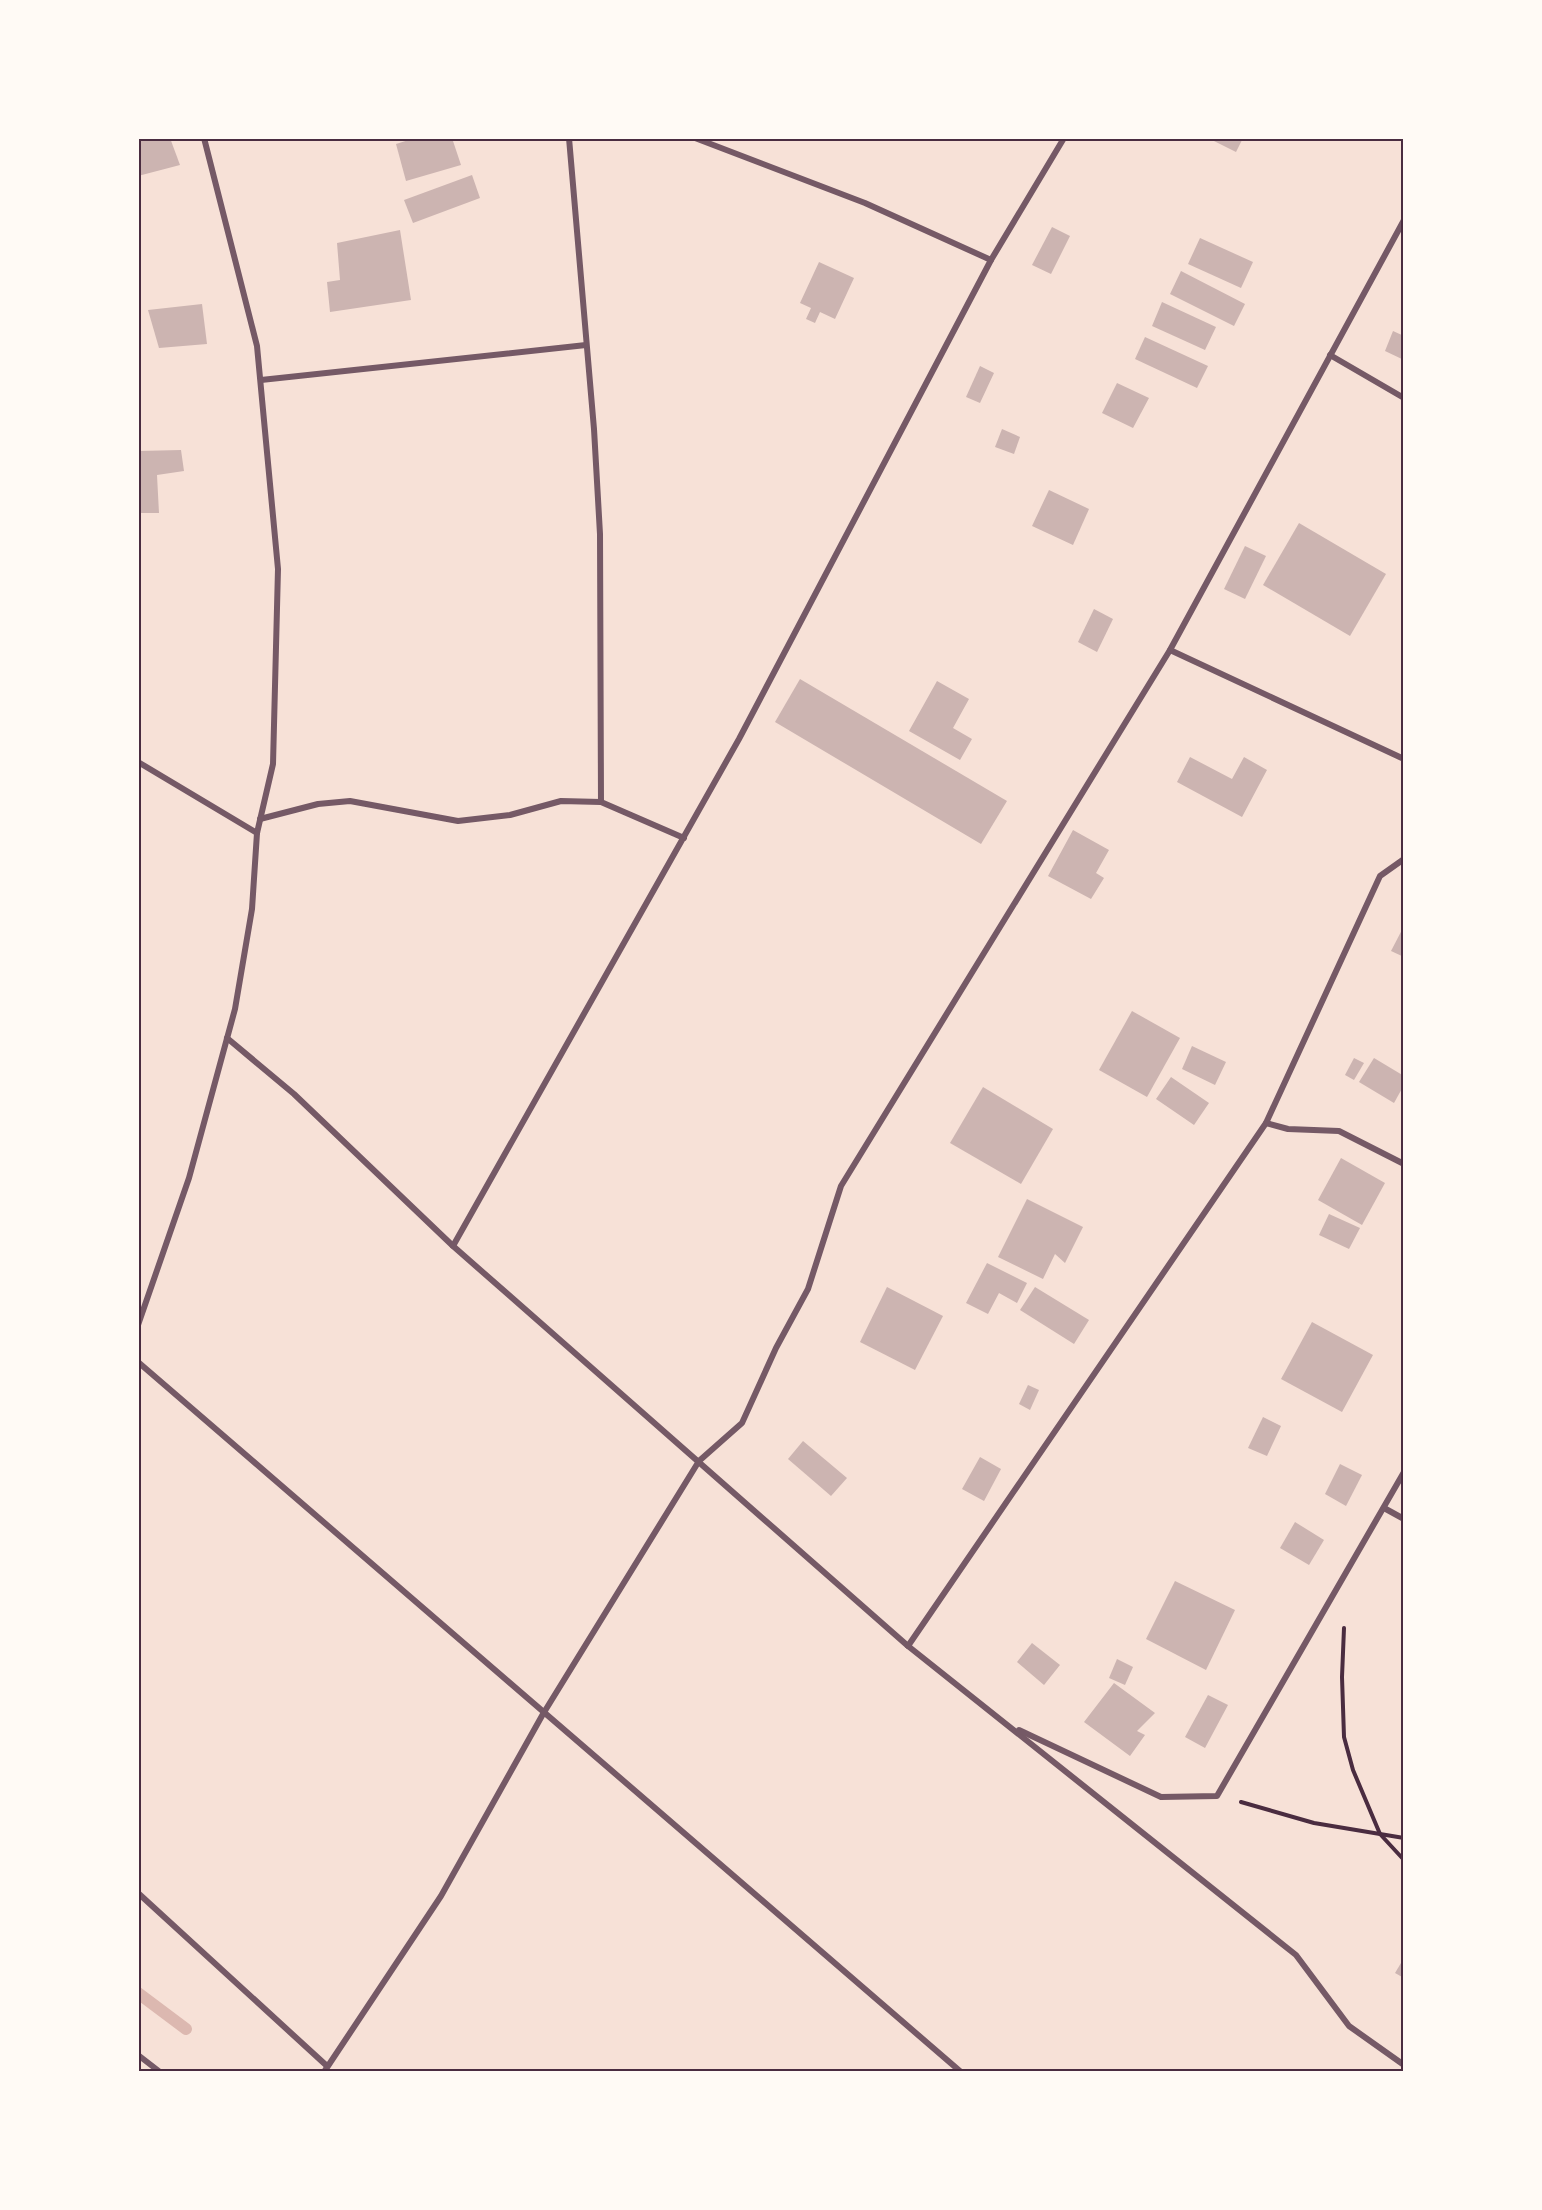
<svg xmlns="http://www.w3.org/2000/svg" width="1542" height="2210" viewBox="0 0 1542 2210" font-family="'Nunito Sans',sans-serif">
<rect width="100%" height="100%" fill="#f7e1d7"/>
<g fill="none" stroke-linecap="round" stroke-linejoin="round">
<!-- stream -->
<polyline stroke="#dcb8b0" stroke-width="12" points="138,1993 186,2029"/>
</g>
<!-- building -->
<g fill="#ccb4b1">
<polygon points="138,138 170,138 180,165 138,176"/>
<polygon points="415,138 452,138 461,165 406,181 396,144"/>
<polygon points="1208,138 1243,138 1236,152"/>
<polygon points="472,175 480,198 413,223 404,200"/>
<polygon points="1052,227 1070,236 1051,274 1032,265"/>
<polygon points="400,230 411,300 330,312 327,282 340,280 337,243"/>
<polygon points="1200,238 1253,262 1241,288 1188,264"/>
<polygon points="819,262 854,278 835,319 820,312 815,323 806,319 811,308 800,303"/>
<polygon points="1181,271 1245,304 1234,326 1170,294"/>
<polygon points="1162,302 1216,327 1205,350 1152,326"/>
<polygon points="202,304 207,344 159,348 148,310"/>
<polygon points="1393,331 1404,336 1404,360 1385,351"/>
<polygon points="1145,337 1208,366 1197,388 1135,359"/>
<polygon points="980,366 994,373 980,403 966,397"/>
<polygon points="1117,383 1149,398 1133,428 1102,413"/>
<polygon points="1002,429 1020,437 1014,454 995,447"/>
<polygon points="181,450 184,471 157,475 159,513 138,513 138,451"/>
<polygon points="1049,490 1089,509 1073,545 1032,526"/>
<polygon points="1299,523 1386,574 1350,636 1263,585"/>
<polygon points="1245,546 1266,556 1245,599 1224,589"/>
<polygon points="1094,609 1113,619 1097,652 1078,642"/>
<polygon points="800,679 1007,801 981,844 775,722"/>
<polygon points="937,681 969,699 953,728 972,739 960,760 909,731"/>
<polygon points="1190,757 1232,779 1244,757 1267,770 1242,817 1177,782"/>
<polygon points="1073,830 1109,850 1096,873 1104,878 1091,899 1048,876"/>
<polygon points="1404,926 1404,957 1391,951"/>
<polygon points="1132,1011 1180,1038 1147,1097 1099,1070"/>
<polygon points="1192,1046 1226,1062 1215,1085 1182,1069"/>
<polygon points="1354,1058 1364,1063 1354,1080 1345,1075"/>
<polygon points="1374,1058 1404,1076 1404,1085 1394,1103 1359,1082"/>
<polygon points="1171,1077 1209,1103 1194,1125 1156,1099"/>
<polygon points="983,1087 1053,1129 1021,1184 950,1143"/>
<polygon points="1341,1158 1385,1183 1362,1225 1318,1200"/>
<polygon points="1027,1199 1083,1227 1065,1263 1055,1254 1043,1279 998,1257"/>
<polygon points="1329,1214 1360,1228 1349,1249 1319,1235"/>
<polygon points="987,1263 1027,1283 1017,1303 999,1293 988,1314 966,1303"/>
<polygon points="887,1287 943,1316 915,1370 860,1342"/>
<polygon points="1035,1287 1089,1320 1074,1344 1020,1310"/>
<polygon points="1312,1322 1373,1355 1342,1412 1281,1379"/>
<polygon points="1028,1385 1039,1390 1030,1410 1019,1404"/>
<polygon points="1263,1417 1281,1426 1267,1456 1248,1448"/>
<polygon points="803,1441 847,1478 831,1496 788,1459"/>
<polygon points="980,1457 1001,1469 984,1501 962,1489"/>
<polygon points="1340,1464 1362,1475 1346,1506 1325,1494"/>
<polygon points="1295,1522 1324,1540 1309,1565 1280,1548"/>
<polygon points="1175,1581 1235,1610 1206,1670 1146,1639"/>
<polygon points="1032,1643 1060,1665 1044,1685 1017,1662"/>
<polygon points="1117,1659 1133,1667 1125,1685 1109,1678"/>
<polygon points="1114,1683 1155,1713 1137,1731 1145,1735 1130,1756 1084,1722"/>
<polygon points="1208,1695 1228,1705 1205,1748 1185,1737"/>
<polygon points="1404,1958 1404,1978 1395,1973"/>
</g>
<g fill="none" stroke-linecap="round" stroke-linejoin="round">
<!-- path -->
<g stroke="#4a2c40" stroke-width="4">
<polyline points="1344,1628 1342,1677 1344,1737 1353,1770 1380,1834 1404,1860"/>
<polyline points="1241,1802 1314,1823 1404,1838"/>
</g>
<!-- minor -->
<g stroke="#755966" stroke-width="6">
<polyline points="569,138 594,429 600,534 601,802"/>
<polyline points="695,138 865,203 991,260"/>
<polyline points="1330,355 1404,398"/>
<polyline points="261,380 586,345"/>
<polyline points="1170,650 1404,759"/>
<polyline points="138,762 257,833"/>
<polyline points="260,819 318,804 350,801 458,821 510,815 561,801 601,802 684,838"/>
<polyline points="227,1038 294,1094 453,1246 908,1646 1296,1955 1349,2026 1404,2065"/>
<polyline points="1266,1123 1288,1129 1339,1131 1404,1164"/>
<polyline points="453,1246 739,739 991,260 1064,138"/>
<polyline points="138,1325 189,1178 235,1009 252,909 257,833 273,764 278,569 257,346 204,138"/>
<polyline points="138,1362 961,2072"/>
<polyline points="1384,1508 1404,1519"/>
<polyline points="908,1646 1266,1123 1380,876 1404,859"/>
<polyline points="1019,1730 1161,1797 1217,1796 1404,1472"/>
<polyline points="138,1893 327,2066"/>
<polyline points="138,2055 160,2072"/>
<polyline points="324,2072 441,1896 543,1714 699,1461 742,1423 776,1348 808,1289 841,1186 1170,650 1404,220"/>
</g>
</g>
<!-- border -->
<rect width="1542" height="2210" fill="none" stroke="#fffaf5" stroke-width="279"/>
<rect x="140" y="140" width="1262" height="1930" fill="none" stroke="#4a2c40" stroke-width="2"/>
</svg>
